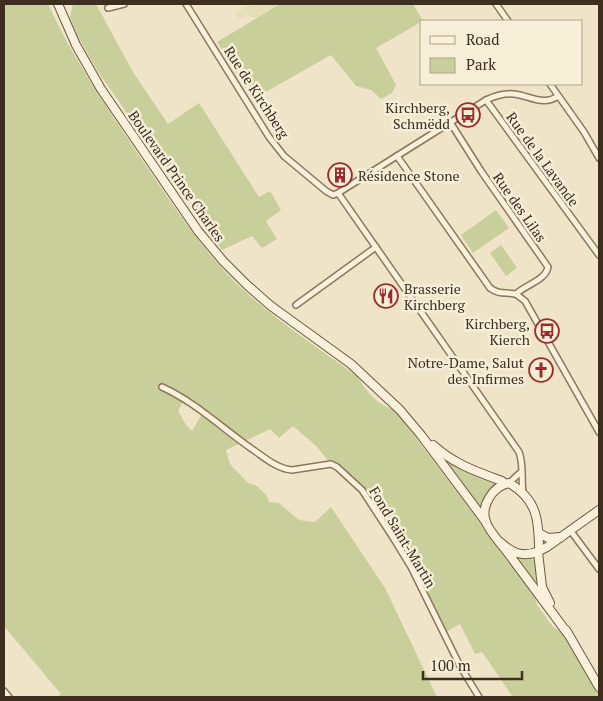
<svg xmlns="http://www.w3.org/2000/svg" width="603" height="701" viewBox="0 0 603 701" font-family="'PT Serif',serif">
<rect width="100%" height="100%" fill="#f0e4c8"/>
<!-- farmland -->
<polygon fill="#e6deb5" points="251,4 280,4 257,18 247,16 238,18 235,13"/>
<!-- green -->
<g fill="#c9cf9b" fill-rule="evenodd">
<path d="M 4,4 L 48,4 C 73,59 108,109 142,160 C 171,202 202,251 239,286 C 275,320 317,347 357,376 C 365,390 378,406 395,410 L 535,595 L 537,605 L 553,627 L 561,631 L 587,666 L 599,687 L 599,697 L 513,697 L 482,652 L 475,654 L 460,624 L 444,633 L 411,567 L 362,490 L 331,464 L 316,446 L 293,426 L 279,438 L 270,429 L 226,450 L 230,464 L 248,483 L 257,486 L 267,496 L 269,502 L 279,503 L 299,520 L 315,522 L 331,507 L 385,588 L 437,697 L 57,697 L 61,694 L 4,626 ZM 184,399 L 203,412 L 192,431 L 186,425 L 178,411 Z"/>
<polygon points="73,4 96,4 133,72 168,124 199,103 259,197 270,191 281,210 266,221 277,239 262,248 252,236 222,250 97,70 77,35 70,17"/>
<polygon points="280,4 413,4 423,21 376,48 396,85 392,93 381,99 371,90 356,86 331,55 253,99 217,42"/>
<polygon points="496,210 509,228 473,253 461,235"/>
<polygon points="501,245 517,268 506,276 490,253"/>
<polygon points="448,460 463,470 500,482 486,496 481,510 446,463"/>
<polygon points="517,556 535,556 539,588 538,588 515,557"/>
</g>
<g fill="none" stroke-linecap="round" stroke-linejoin="round">
<!-- street casing -->
<g stroke="#8d765c" stroke-width="8">
<g id="street">
<path d="M 186,4 L 269,137 L 284,156 L 326,191 L 333,195 L 338,193 L 486,100 C 495,96 503,93 513,94 C 529,95 543,107 558,96"/>
<polyline points="496,4 508,21"/>
<polyline points="108,8 124,4"/>
<polyline points="550,84 584,132 599,158"/>
<polyline points="486,100 599,255"/>
<path d="M 450,122 L 481,171 L 548,267 C 546,280 525,285 516,294"/>
<path d="M 397,156 L 490,288 C 499,295 505,292 515,294 C 518,295 522,299 525,301 L 599,432"/>
<path d="M 338,193 L 519,452 C 524,465 521,479 523,493"/>
<polyline points="296,305 376,247"/>
<path d="M 162,387 C 195,402 222,428 252,449 C 264,457 277,469 292,470 L 331,464 L 337,467 L 362,490 L 392,536 L 411,567 L 460,666 L 479,697"/>
<polyline points="509,483 521,472"/>
<polyline points="570,530 599,569"/>
<polyline points="4,691 9,697"/>
</g>
</g>
<!-- secondary casing -->
<g stroke="#6f573f" stroke-width="10">
<g id="secondary">
<polyline points="58,4 76,45 101,89 198,231 223,261 247,285 271,306 351,364 400,410 421,435 486,522"/>
<path d="M 433,445 C 454,464 475,471 502,481 L 505,484"/>
<polyline points="539,533 548,538 561,537"/>
<path d="M 500,542 C 512,553 523,558 539,551 C 539,520 537,499 509,483 C 493,486 480,506 486,522 C 489,531 502,545 508,553 C 528,580 548,607 568,634"/>
<polyline points="539,551 547,547 599,510"/>
<polyline points="538,552 542,587 550,603"/>
<polyline points="566,630 599,687"/>
</g>
</g>
<!-- street -->
<use href="#street" stroke="#faf1dc" stroke-width="5"/>
<!-- secondary -->
<use href="#secondary" stroke="#faf1dc" stroke-width="8"/>
</g>
<!-- icons -->
<defs>
<g id="bus-ring" transform="scale(1.25)"><circle r="9.5" fill="#f7eed8" stroke="#9e2a2b" stroke-width="1.5"/><path d="M-5-6H5V4H4V6H2V4H-2V6H-4V4H-5ZM-3.5-4V0h7V-4ZM-3.5 1.2v1.5H-2V1.2ZM2 1.2v1.5H3.5V1.2Z" fill="#9e2a2b"/></g>
<g id="building-ring" transform="scale(1.25)"><circle r="9.5" fill="#f7eed8" stroke="#9e2a2b" stroke-width="1.5"/><path d="M-4-6H4V6H1V3H-1V6H-4ZM-2.5-4.3h1.7v1.8h-1.7ZM.8-4.3h1.7v1.8H.8ZM-2.5-1h1.7V.8h-1.7ZM.8-1h1.7V.8H.8Z" fill="#9e2a2b"/></g>
<g id="restaurant-ring" transform="scale(1.25)"><circle r="9.5" fill="#f7eed8" stroke="#9e2a2b" stroke-width="1.5"/><path d="M-5-6h1v4h1v-4h1v4h1v-4h1v5L-1.5 .5V6h-2V.5L-5-1ZM5-6V6H3V1.5H1.5Q1.5-4 5-6Z" fill="#9e2a2b"/></g>
<g id="church-ring" transform="scale(1.25)"><circle r="9.5" fill="#f7eed8" stroke="#9e2a2b" stroke-width="1.5"/><path d="M-1.2-6h2.4v3.5h3.3v2.4h-3.3V6h-2.4V-.1h-3.3v-2.4h3.3Z" fill="#9e2a2b"/></g>
</defs>
<g fill-rule="evenodd">
<use href="#bus-ring" x="468" y="115"/>
<use href="#building-ring" x="340" y="175"/>
<use href="#restaurant-ring" x="386" y="296"/>
<use href="#bus-ring" x="547" y="331"/>
<use href="#church-ring" x="541" y="370"/>
</g>
<g text-anchor="middle" dominant-baseline="central" stroke-width="5" stroke-linejoin="round" paint-order="stroke">
<!-- street labels -->
<g font-size="14" fill="#3d2e20" stroke="#f7eed8">
<text transform="translate(257 92) rotate(57)">Rue de Kirchberg</text>
<text transform="translate(543 159) rotate(54)">Rue de la Lavande</text>
<text transform="translate(177 176) rotate(55)">Boulevard Prince Charles</text>
<text transform="translate(520 207) rotate(55)">Rue des Lilas</text>
<text transform="translate(403 537) rotate(59)">Fond Saint-Martin</text>
</g>
<!-- poi labels -->
<g font-size="14" fill="#3d2e20" stroke="#f7eed8" text-anchor="end">
<text x="450" y="107">Kirchberg,<tspan x="450" dy="16">Schmëdd</tspan></text>
<text x="358" y="175" text-anchor="start">Résidence Stone</text>
<text x="404" y="288" text-anchor="start">Brasserie<tspan x="404" dy="16">Kirchberg</tspan></text>
<text x="530" y="323">Kirchberg,<tspan x="530" dy="16">Kierch</tspan></text>
<text x="524" y="362">Notre-Dame, Salut<tspan x="524" dy="16">des Infirmes</tspan></text>
</g>
</g>
<!-- border -->
<rect width="603" height="701" fill="none" stroke="#3d2e20" stroke-width="10"/>
<!-- legend -->
<rect x="420" y="20" width="162" height="65" fill="#f7eed8" stroke="#ada18e"/>
<rect x="430" y="36" width="25" height="8" fill="#faf1dc" stroke="#ada18e"/>
<text x="466" y="45" font-size="15" fill="#3d2e20">Road</text>
<rect x="430" y="58" width="25" height="15" fill="#c9cf9b" stroke="#ada18e"/>
<text x="466" y="70" font-size="15" fill="#3d2e20">Park</text>
<!-- scale -->
<path d="M423 671v8h99v-8" fill="none" stroke="#3d2e20" stroke-width="2.5"/>
<text x="430" y="671" font-size="15" fill="#3d2e20" stroke="#f7eed8" stroke-width="4" paint-order="stroke">100 m</text>
</svg>
